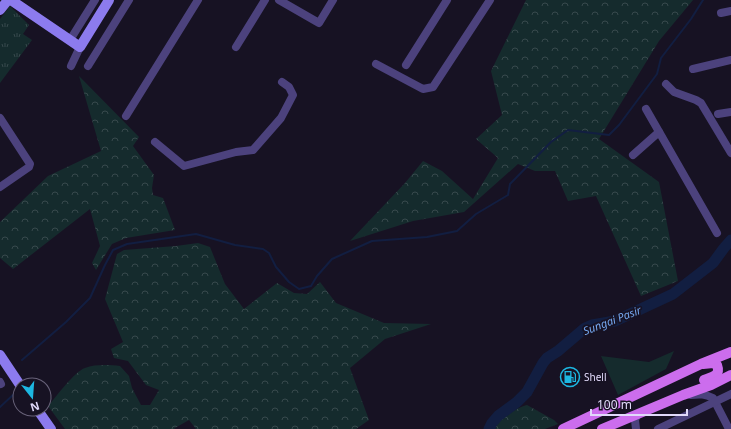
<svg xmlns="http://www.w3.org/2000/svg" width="731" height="429" viewBox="0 0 731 429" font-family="'Noto Sans',sans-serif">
<defs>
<pattern id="forest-crowns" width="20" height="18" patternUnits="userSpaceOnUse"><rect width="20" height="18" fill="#152b2d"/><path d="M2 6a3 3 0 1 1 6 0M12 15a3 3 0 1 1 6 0" fill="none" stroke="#37494c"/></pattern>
<pattern id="park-tufts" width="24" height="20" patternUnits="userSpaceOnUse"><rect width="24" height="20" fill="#152b2d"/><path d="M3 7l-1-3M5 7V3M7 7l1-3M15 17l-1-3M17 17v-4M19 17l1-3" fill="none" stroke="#37494c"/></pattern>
</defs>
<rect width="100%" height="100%" fill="#171223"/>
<!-- grass -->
<polygon fill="#152b2d" points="674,351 666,369 618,395 601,356 649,362"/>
<!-- forest -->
<g fill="url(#forest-crowns)">
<polygon points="526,0 693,0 659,41 599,139 659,182 678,281 641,296 596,196 568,201 555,171 535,171 518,164 464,212 413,221 350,241 405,183 423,161 442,171 473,199 498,158 476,139 502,115 491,71"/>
<polygon points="79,76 139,137 133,146 154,175 152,188 153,195 163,198 175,230 126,238 112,244 96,270 92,263 100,246 90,209 13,269 0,258 0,222 48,176 101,151"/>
<path d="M 198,243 L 210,247 L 225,284 L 244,309 L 277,283 L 294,293 L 307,294 L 320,282 L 336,303 L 384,323 L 431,324 L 385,339 L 350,368 L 369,420 L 356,429 L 196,429 L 189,420 L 175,428 L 174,429 L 65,429 L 48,406 C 56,397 75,371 85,368 C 96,364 109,365 120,366 L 129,376 L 132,388 L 141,405 L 150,405 L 159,390 L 146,385 L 128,361 L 114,358 L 111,349 L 123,342 L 105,299 L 117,254 L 124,250 L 176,246 Z"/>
<path d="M 527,405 L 554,420 L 558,424 L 545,429 L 495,429 C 496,427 496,424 498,423 C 502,416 519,407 527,405 Z"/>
</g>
<!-- park -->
<polygon fill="url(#park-tufts)" points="10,6 29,25 23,34 32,40 0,83 0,19"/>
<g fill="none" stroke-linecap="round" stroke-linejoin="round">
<!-- stream -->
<g stroke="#121e41" stroke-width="2">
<polyline points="22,360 66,322 90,298 105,265 113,250 127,244 196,234 235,245 263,249 269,253 276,267 289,282 299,289 311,286 317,276 332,259 372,241 427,237 457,231 476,214 508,195 510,184 551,142 568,130 609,135 619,125 657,74 661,58 691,19 703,0"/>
<polyline points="0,407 14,394"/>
</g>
<!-- river -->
<polyline stroke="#121e41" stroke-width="11" points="489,429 492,423 498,416 517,402 527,392 543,363 547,358 558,351 585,328 592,325 615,321 673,294 713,263 724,248 731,240"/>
<!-- street -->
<g stroke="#4c427d" stroke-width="8">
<polyline points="279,0 319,23 333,0"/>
<polyline points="721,13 731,11"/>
<polyline points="70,40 95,0"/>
<polyline points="236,47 265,0"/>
<polyline points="376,64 423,89 433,87 490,0"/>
<polyline points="406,65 447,0"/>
<polyline points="71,66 80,47"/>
<polyline points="88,66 129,0"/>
<polyline points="693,69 731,60"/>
<polyline points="666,84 674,92 696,100 701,103 731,153"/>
<polyline points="646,109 717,233"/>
<polyline points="718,114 731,112"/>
<polyline points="126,116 198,0"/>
<polyline points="0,118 30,164 29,167 0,187"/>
<polyline points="155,142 184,166 236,152 253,150 281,118 293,95 289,87 282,82"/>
<polyline points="633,155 659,132"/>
<polyline points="0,382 1,384"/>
<path d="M 691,395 C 700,394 705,394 713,398 L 729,429"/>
<polyline points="636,429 635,420 637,415"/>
<polyline points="658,429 731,394"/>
</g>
<!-- secondary -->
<g stroke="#8c7bee" stroke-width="10">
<polyline points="11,0 80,47 109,0"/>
<polyline points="0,10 8,0"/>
<polyline points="0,355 20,385"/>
<polyline points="37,409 51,429"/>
</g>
<!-- primary -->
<g stroke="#cc6ded" stroke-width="10">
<path d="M 703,364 L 713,363 L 717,365 C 721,376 712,377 704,380"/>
<polyline points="563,429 701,364 731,352"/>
<polyline points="602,429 683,395 711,385 731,375"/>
</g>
</g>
<!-- icons -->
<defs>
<g id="fuel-ring" transform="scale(1)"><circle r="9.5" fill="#171223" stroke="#1db7e2" stroke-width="1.5"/><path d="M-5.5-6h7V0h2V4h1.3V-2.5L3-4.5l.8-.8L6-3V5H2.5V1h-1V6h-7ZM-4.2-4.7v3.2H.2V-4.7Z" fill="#1db7e2"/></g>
</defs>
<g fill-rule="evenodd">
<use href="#fuel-ring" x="570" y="377"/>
</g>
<g text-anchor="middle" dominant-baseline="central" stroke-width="3.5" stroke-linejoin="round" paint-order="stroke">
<!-- poi labels -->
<g font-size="10" fill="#e1d9fa" stroke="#171223" text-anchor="start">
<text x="584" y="377">Shell</text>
</g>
<!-- water labels -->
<g font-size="11" font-style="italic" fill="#74a6ed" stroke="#171223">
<text transform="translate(612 320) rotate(-21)">Sungai Pasir</text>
</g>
</g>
<!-- north arrow -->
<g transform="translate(32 397) rotate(163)"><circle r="19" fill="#171223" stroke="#686279"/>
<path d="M0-3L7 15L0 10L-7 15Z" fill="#1db7e2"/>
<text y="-6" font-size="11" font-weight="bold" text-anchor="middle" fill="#e1d9fa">N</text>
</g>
<!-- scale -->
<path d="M591 409v6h96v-6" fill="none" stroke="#e1d9fa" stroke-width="2"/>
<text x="597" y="409" font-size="12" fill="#e1d9fa" stroke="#171223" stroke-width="3" paint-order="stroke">100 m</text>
</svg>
